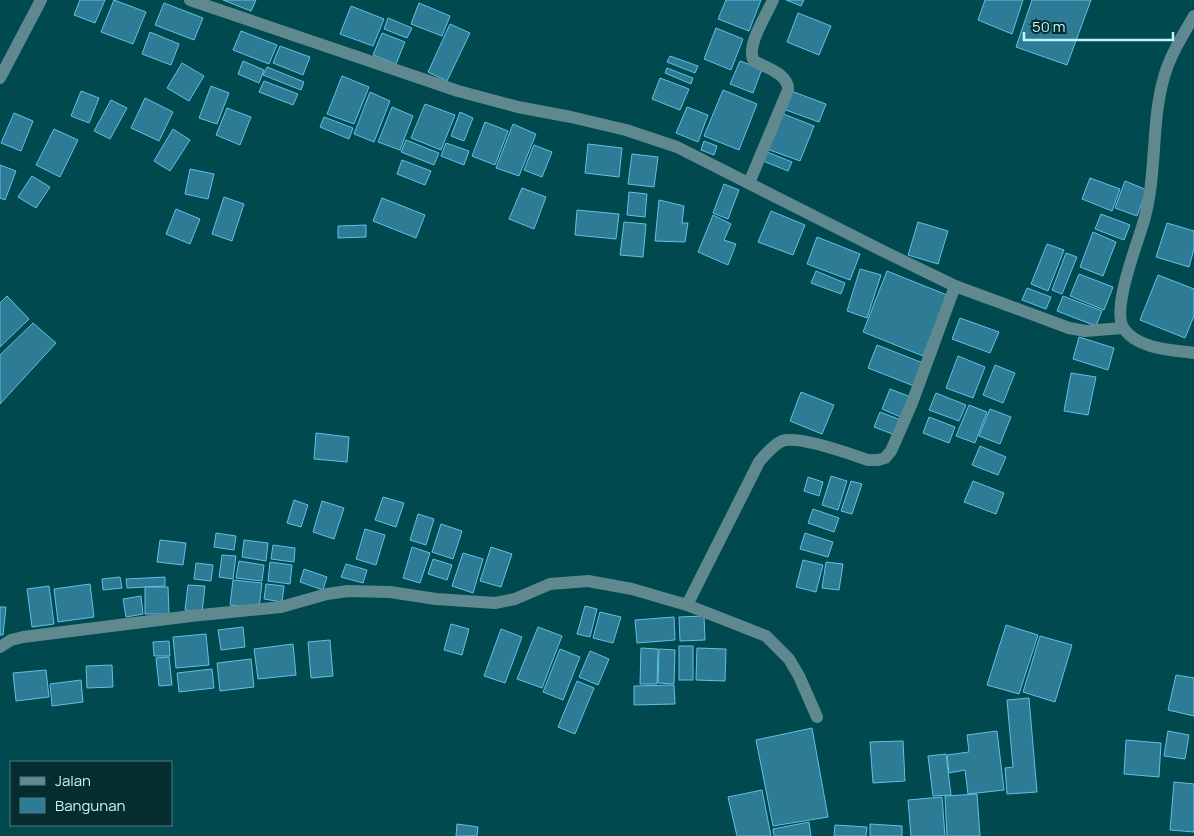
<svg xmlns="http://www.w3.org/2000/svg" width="1194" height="836" viewBox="0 0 1194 836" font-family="Manrope,sans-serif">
<rect width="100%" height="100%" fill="#00494f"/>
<!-- building -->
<g fill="#2d7b95" stroke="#60c2e5">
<polygon points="80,0 105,0 95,23 74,15"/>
<polygon points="114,0 146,12 133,44 101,32"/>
<polygon points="223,0 256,0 251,11"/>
<polygon points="726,0 761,0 749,31 718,19"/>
<polygon points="786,0 804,0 801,6"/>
<polygon points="985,0 1023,0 1012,34 978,20"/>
<polygon points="1032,0 1091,0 1067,65 1016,47"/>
<polygon points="164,3 203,18 194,40 155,25"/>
<polygon points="419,3 450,16 442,36 411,24"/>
<polygon points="351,6 384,19 373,46 340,34"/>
<polygon points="798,13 831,26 819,55 787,42"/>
<polygon points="388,18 412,28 407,38 384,29"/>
<polygon points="450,24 470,33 447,81 428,72"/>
<polygon points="716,28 743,39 731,70 704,59"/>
<polygon points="241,31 277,45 269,64 233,50"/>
<polygon points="150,32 179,44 171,65 142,54"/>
<polygon points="382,33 405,42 396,64 373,55"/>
<polygon points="280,46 310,57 303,75 273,63"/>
<polygon points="670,56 698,66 695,73 667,62"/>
<polygon points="243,61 264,70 259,83 238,74"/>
<polygon points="740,61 762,69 753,93 730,84"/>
<polygon points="182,63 204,76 189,101 167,88"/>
<polygon points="267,67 304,82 301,90 263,75"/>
<polygon points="667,68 693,78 691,84 665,73"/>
<polygon points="342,76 369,87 354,124 327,114"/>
<polygon points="660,78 689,89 680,110 652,99"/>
<polygon points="264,81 298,94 293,105 259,92"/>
<polygon points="211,86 229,93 217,124 199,118"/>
<polygon points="723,90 757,104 739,150 704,136"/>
<polygon points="81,91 99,98 89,123 71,116"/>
<polygon points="791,91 826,104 819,122 783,109"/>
<polygon points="370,92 390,101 374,142 354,134"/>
<polygon points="145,98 173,112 159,141 131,128"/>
<polygon points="111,100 127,108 110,139 94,131"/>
<polygon points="425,104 455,115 441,150 411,138"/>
<polygon points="392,107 413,116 400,150 378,142"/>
<polygon points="687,107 708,115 698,142 676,133"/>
<polygon points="227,108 251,117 240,145 216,135"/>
<polygon points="460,112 473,118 464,141 451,136"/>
<polygon points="14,113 33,121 21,151 1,143"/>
<polygon points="781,113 814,126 800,161 767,149"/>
<polygon points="324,117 353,128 349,139 320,127"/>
<polygon points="485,122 508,131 495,165 472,156"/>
<polygon points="513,124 536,134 519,176 496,168"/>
<polygon points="54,129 78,140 60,177 36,165"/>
<polygon points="173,129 190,140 170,171 154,161"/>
<polygon points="406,140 439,153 434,165 401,152"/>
<polygon points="704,141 717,146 714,155 701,150"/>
<polygon points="446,143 469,151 464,165 441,156"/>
<polygon points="588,144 622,148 619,177 585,173"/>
<polygon points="534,145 552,152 542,177 524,170"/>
<polygon points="767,152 792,162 788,171 763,161"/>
<polygon points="632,154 658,157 654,187 628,184"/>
<polygon points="402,160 431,171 425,185 397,174"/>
<polygon points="0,165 16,171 5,200 0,198"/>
<polygon points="190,169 214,174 208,199 185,194"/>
<polygon points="32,176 50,187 36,208 18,197"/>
<polygon points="1090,178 1120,189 1112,211 1082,199"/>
<polygon points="1125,181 1147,190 1137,216 1115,208"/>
<polygon points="724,184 739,190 728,219 713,213"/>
<polygon points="522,188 546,197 534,229 509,219"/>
<polygon points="629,192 647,194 645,217 627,215"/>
<polygon points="224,197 244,204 232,241 212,234"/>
<polygon points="382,198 425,215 416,238 373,221"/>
<polygon points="659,200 684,206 682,223 688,223 685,242 655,241"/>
<polygon points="176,209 200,219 190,244 166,234"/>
<polygon points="577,210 619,214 616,239 575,235"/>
<polygon points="771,211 805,225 793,255 758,242"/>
<polygon points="1101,214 1130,225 1124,240 1095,229"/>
<polygon points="713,215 731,224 724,240 736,244 728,265 698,252"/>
<polygon points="624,222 646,224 643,257 620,255"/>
<polygon points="918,222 948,231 938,264 908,255"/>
<polygon points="1167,223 1194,231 1194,249 1189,267 1156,257"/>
<polygon points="366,225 366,237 338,238 338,226"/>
<polygon points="1093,232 1116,242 1103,276 1080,267"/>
<polygon points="817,237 860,254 850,280 807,264"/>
<polygon points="1047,244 1064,250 1048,291 1031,284"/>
<polygon points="1066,253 1077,257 1062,294 1052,290"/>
<polygon points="860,269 881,275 867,318 847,311"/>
<polygon points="816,271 845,283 841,294 811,283"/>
<polygon points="887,271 947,295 923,356 863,332"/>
<polygon points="1079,274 1113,287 1104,310 1070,296"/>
<polygon points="1158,275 1194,289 1194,316 1185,338 1140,320"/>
<polygon points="1027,288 1051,297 1046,309 1022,300"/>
<polygon points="7,296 29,319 0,347 0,303"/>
<polygon points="1063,296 1102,311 1096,326 1057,311"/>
<polygon points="960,318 999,332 990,353 952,339"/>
<polygon points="33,323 56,343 0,404 0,355"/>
<polygon points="1079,337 1114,348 1108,370 1073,359"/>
<polygon points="877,345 923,363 914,386 868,368"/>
<polygon points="958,356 985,367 973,398 946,388"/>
<polygon points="995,365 1015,373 1003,403 983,395"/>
<polygon points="1071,373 1096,377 1088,415 1064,411"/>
<polygon points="890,389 911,397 903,418 882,409"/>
<polygon points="801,392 834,405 822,434 790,421"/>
<polygon points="936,393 966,405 959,421 929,410"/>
<polygon points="969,405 987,412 975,443 956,436"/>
<polygon points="990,409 1011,417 1000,444 979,436"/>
<polygon points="880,412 901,420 895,435 874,427"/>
<polygon points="929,417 955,427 949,443 923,433"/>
<polygon points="316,433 349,437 347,462 314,459"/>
<polygon points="980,446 1006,457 998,475 972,465"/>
<polygon points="831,476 847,481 838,510 822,505"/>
<polygon points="808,477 823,482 819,496 804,491"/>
<polygon points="851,481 862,484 852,514 841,511"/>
<polygon points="973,481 1004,493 996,514 964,502"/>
<polygon points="383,497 404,503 396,527 375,520"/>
<polygon points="294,500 308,505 301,527 287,523"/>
<polygon points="322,501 344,508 334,539 313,532"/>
<polygon points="813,509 839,518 834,532 808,523"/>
<polygon points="418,514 434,519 426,545 410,540"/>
<polygon points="441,524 462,531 453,559 432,552"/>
<polygon points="365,529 385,535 376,565 356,559"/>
<polygon points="216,533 236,536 234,550 214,547"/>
<polygon points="805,533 833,542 828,557 800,549"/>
<polygon points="160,540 186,543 183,565 157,562"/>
<polygon points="244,540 268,543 266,561 242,557"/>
<polygon points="273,545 295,548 294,562 271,559"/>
<polygon points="412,547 430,553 420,583 403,578"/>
<polygon points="491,547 512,554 501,587 480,581"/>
<polygon points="463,553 483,559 473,593 452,586"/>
<polygon points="222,555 236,556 233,579 219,577"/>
<polygon points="433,559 452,565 447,580 428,574"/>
<polygon points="803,560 823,565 816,592 796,587"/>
<polygon points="239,561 264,565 262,581 236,578"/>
<polygon points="270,562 292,565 290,584 268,581"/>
<polygon points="826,562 843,564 839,590 822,588"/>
<polygon points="196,563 213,565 211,581 194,579"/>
<polygon points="346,564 367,570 363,583 341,577"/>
<polygon points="304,569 327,577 323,590 300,582"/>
<polygon points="120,577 122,588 103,590 102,579"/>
<polygon points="165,577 165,586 127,588 126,579"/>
<polygon points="233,580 262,583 259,608 230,605"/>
<polygon points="90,584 94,617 58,622 54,589"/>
<polygon points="266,584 284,586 282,602 264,599"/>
<polygon points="188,585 205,586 202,612 185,610"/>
<polygon points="49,586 54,624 32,627 27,589"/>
<polygon points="145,587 168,587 169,614 145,614"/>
<polygon points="141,596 143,614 126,617 123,599"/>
<polygon points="585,606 597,609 590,637 577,634"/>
<polygon points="0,607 6,607 3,635 0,635"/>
<polygon points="600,612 621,617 613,643 593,638"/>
<polygon points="704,616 705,640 680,641 679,617"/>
<polygon points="674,617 675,640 637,643 635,620"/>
<polygon points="451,624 469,629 462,655 444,650"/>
<polygon points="1006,625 1038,635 1019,694 987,685"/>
<polygon points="243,627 245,647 221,650 218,630"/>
<polygon points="538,627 562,636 542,688 517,679"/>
<polygon points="501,629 522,637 505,683 484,676"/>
<polygon points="206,634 209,665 176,668 173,637"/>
<polygon points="1040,636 1072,645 1055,702 1023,692"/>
<polygon points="330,640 333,676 311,678 308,642"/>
<polygon points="169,641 170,656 154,656 153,642"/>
<polygon points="293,644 296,675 258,679 254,649"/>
<rect x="679" y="646" width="14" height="34"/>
<polygon points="641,648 658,649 657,684 640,684"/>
<polygon points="697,648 726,649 725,681 696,680"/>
<polygon points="560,649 580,657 563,700 543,692"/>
<polygon points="659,649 675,650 674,684 658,683"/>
<polygon points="590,651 609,659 598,685 579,677"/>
<polygon points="169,657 172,685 159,686 156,658"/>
<polygon points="251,659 254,687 220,691 217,663"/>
<polygon points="112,665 113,687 87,688 86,666"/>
<polygon points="212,669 214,688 179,692 177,673"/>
<polygon points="46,670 49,697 16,701 13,673"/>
<polygon points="1176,675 1194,678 1194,716 1168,710"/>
<polygon points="81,680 83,702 52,706 50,684"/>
<polygon points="577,681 594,688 575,734 558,727"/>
<polygon points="674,685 675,704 634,705 634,686"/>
<polygon points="1029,698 1037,792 1007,794 1005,768 1013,767 1007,700"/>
<polygon points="812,728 828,817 773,826 756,740"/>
<polygon points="997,731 1004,790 968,794 965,770 949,773 947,755 969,752 967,735"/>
<polygon points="1168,731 1189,735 1185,759 1164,756"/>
<polygon points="1126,740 1161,743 1159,777 1124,774"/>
<polygon points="903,741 905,781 873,783 870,742"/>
<polygon points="946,754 951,795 933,796 928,756"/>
<polygon points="1174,782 1194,784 1194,832 1170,830"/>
<polygon points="762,790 771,836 737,836 728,797"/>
<polygon points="977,794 980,836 947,836 945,796"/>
<polygon points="942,797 945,836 911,836 908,800"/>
<polygon points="809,822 811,836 774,836 773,829"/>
<polygon points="457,824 478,827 477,836 456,836"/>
<polygon points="870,824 902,826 902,836 870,836"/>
<polygon points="835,825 867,827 866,836 834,836"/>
</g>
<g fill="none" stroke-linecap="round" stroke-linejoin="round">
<!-- minor -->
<g stroke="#5f898e" stroke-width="12">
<polyline points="190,0 458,91 518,107 571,117 626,130 677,147 887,253 955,286 1069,328 1085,331 1123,328"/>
<path d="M 1194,16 C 1183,35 1170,55 1164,77 C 1150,126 1158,178 1142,227 C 1136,247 1111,311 1124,329 C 1138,349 1172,350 1194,353"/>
<polyline points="0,78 41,0"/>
<path d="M 749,183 L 788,90 C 789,74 765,67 754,61 C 745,47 767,14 773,0"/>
<path d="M 687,605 L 759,462 C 765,455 773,445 782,441 C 799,435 850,454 868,460 L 878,460 L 885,458 L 891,451 L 912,403 L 955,286"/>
<polyline points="0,647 11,640 23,637 191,616 281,607 327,594 348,591 390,592 436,599 495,603 515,599 550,584 588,581 632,589 687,605 766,636 789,659 799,676 817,717"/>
</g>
</g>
<!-- legend -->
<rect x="10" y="761" width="162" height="65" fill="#052c2f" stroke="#517c80"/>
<rect x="20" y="777" width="25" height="8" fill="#5f898e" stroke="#517c80"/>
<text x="55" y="786" font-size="15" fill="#c2f5fa">Jalan</text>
<rect x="20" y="798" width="25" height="15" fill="#2d7b95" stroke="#517c80"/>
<text x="55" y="811" font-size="15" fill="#c2f5fa">Bangunan</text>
<!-- scale -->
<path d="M1024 32v8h149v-8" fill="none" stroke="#c2f5fa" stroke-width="2.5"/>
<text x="1032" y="32" font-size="15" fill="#c2f5fa" stroke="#052c2f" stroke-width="4" paint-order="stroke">50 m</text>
</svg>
